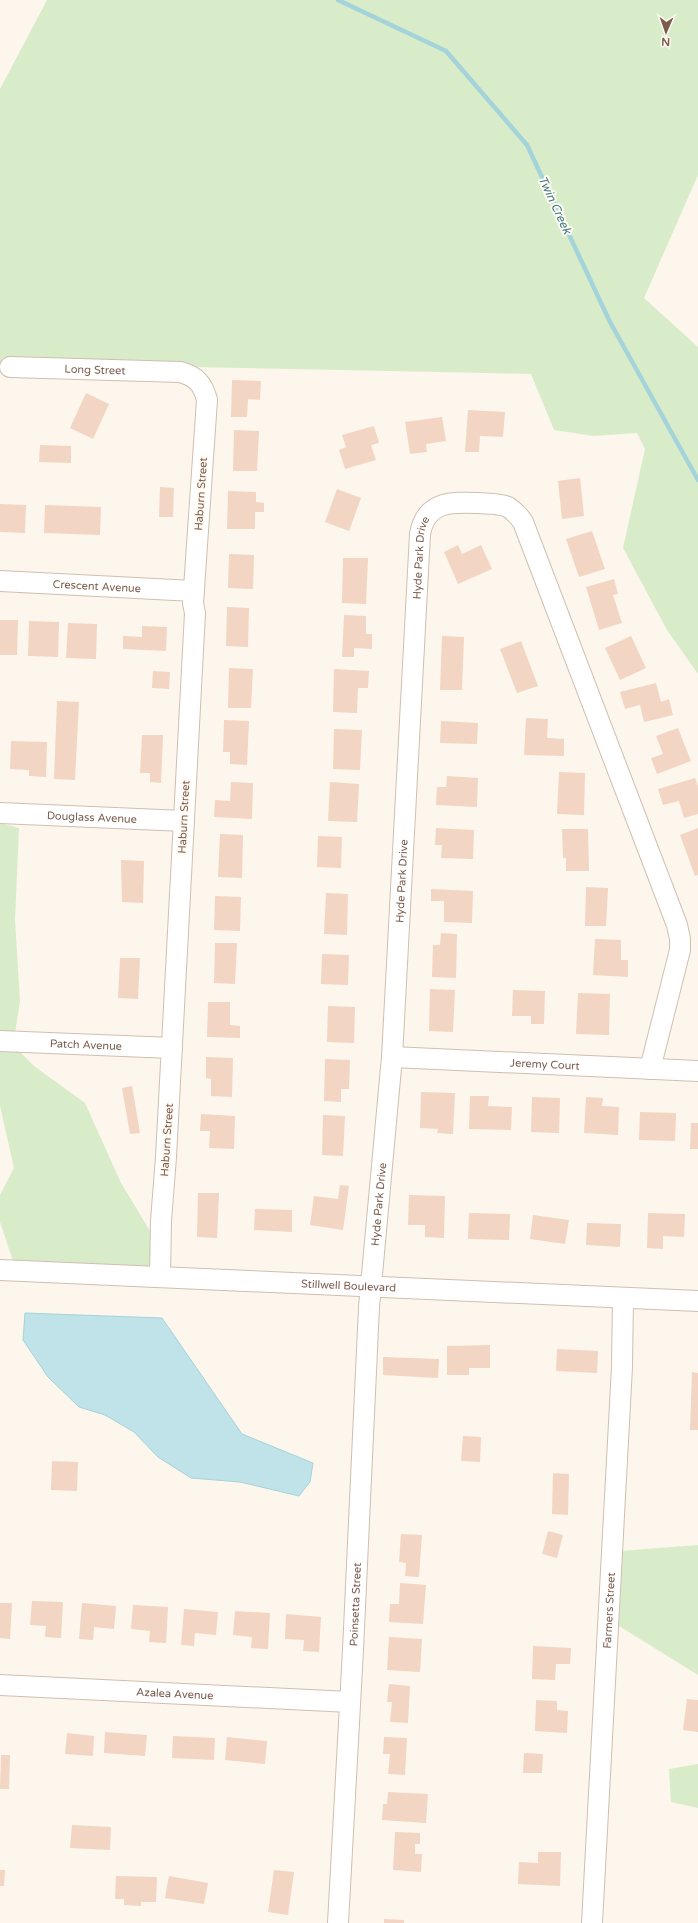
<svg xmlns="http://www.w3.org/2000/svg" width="698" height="1923" viewBox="0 0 698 1923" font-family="'Varela Round',sans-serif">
<rect width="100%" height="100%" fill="#fdf6ec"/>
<!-- green -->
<g fill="#d8ecc9">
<polygon points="47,0 698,0 698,175 644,298 698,347 698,674 667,630 623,548 645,449 637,433 594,436 554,430 531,374 193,367 188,365 187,363 175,361 174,363 3,358 2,362 0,362 0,89"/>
<polygon points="0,823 19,828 15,920 20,1001 15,1033 0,1032"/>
<polygon points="0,1050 18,1050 34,1066 85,1103 121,1183 153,1236 153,1268 13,1261 0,1222 0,1195 14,1168 0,1106"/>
<polygon points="698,1545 698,1675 619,1626 620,1551"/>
<polygon points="698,1764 698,1808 671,1802 669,1769"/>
</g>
<!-- water -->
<polygon fill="#bfe3e8" stroke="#a5d3da" points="25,1313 162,1318 242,1434 313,1463 310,1482 299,1496 240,1482 191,1478 158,1457 134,1432 105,1415 79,1407 48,1377 23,1340"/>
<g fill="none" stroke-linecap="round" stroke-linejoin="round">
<!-- stream -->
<polyline stroke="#a5d3da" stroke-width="4.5" points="338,0 446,51 527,145 610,322 698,480"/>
</g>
<!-- building -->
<g fill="#f3d5c3">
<polygon points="232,380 261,381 260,400 248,399 247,417 231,417"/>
<polygon points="86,393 109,404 93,439 70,428"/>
<polygon points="468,410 505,412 503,437 480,436 479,452 465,452"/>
<polygon points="442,417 446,441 426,444 427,452 410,454 405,422"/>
<polygon points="374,426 379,443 371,445 376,460 345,469 339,450 346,447 342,435"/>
<polygon points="234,430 259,431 257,471 233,471"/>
<polygon points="40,445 71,446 71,463 39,462"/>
<polygon points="580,478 584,516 562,519 558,481"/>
<polygon points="160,487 174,488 173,517 159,517"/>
<polygon points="337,489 361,498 349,531 325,522"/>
<polygon points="228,491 256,492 256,502 264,503 264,512 255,512 255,529 227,529"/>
<polygon points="0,504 26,505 25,533 0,532"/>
<polygon points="45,505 101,507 100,535 44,533"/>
<polygon points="592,531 605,569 579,577 566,539"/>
<polygon points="458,545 462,554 481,545 492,569 458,584 444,552"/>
<polygon points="229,554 254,555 253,589 228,588"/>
<polygon points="343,558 368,558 366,604 342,603"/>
<polygon points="614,579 618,594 613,595 622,623 599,630 586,587"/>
<polygon points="227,607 249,608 248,647 226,646"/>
<polygon points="344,615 366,616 366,634 372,634 372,649 354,648 354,657 342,657"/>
<polygon points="0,620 18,620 17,655 0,655"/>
<polygon points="29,621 59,622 58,657 28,656"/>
<polygon points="68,623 97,624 96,659 66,658"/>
<polygon points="142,626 167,627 166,651 123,649 123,636 142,637"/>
<polygon points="442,636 464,637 462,690 440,690"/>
<polygon points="631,636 646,668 620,680 605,648"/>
<polygon points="521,641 538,686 517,693 500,649"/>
<polygon points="229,668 253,669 251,708 228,708"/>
<polygon points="334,669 369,671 368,688 358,688 357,713 333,712"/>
<polygon points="153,671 170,672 169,689 152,688"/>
<polygon points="656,683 661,702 669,699 673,715 644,722 640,705 625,709 620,692"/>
<polygon points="57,701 79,702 75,780 54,779"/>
<polygon points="526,718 548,719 547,738 564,739 564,756 524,755"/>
<polygon points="224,720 249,721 247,765 230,764 230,752 223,752"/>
<polygon points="441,721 478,723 477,744 440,743"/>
<polygon points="678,728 691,761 657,774 651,758 663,754 656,736"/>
<polygon points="334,729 362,730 360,770 333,769"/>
<polygon points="142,735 163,735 161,783 150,782 150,773 140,773"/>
<polygon points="11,741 47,742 46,777 29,776 29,770 10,769"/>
<polygon points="559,772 585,773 584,815 557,814"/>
<polygon points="447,776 478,778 477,807 436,805 437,787 446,787"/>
<polygon points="695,778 698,786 698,814 684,818 679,801 663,805 658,789"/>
<polygon points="231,782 253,783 252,819 214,817 215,800 230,801"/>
<polygon points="330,782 359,784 357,822 328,821"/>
<polygon points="436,828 474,830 473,859 441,858 442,845 435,845"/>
<polygon points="698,828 698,875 695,876 680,835"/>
<polygon points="562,829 588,829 589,871 566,871 566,858 563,858"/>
<polygon points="220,834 243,835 242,878 218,877"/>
<polygon points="318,836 342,837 341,868 317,867"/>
<polygon points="121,860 144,861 143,903 122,902"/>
<polygon points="586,887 608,888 606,926 585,926"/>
<polygon points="431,889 473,891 472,923 444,922 444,901 431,901"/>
<polygon points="326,893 348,894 347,935 324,934"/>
<polygon points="215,896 241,897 240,931 214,930"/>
<polygon points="441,933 457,934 456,978 432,977 433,945 440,945"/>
<polygon points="595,939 621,940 621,960 628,960 628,977 593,975"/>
<polygon points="215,943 237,943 235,984 214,983"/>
<polygon points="322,954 349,955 348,985 321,984"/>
<polygon points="120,958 140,958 138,999 118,998"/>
<polygon points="430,989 455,990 453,1032 429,1031"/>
<polygon points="513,990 545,991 544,1024 531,1024 531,1016 512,1016"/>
<polygon points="578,993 610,994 609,1035 576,1034"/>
<polygon points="208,1002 230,1002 230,1025 240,1026 240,1038 207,1037"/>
<polygon points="328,1006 355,1007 354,1043 327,1042"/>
<polygon points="206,1057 233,1058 232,1097 211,1096 211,1079 206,1078"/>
<polygon points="325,1059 350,1060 349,1089 341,1089 341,1102 324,1101"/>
<polygon points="132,1086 140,1133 130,1134 122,1088"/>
<polygon points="421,1092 455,1093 453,1134 437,1133 438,1129 420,1128"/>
<polygon points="470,1096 489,1096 488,1106 512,1107 511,1130 469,1129"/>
<polygon points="532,1097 560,1098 559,1133 531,1132"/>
<polygon points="586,1097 603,1098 602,1106 619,1107 618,1135 584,1133"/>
<polygon points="640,1112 676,1113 675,1141 639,1140"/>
<polygon points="201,1114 235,1116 234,1149 209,1148 210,1131 200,1131"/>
<polygon points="323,1115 345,1116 343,1156 322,1155"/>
<polygon points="691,1123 698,1123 698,1149 690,1149"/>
<polygon points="340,1185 349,1186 343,1230 310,1225 314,1196 338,1199"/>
<polygon points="198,1193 219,1193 217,1238 197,1237"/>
<polygon points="409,1195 445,1196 444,1238 425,1237 425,1225 408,1225"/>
<polygon points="255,1209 292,1210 292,1232 254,1230"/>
<polygon points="469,1213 510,1214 509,1240 468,1239"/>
<polygon points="648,1213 685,1214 684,1237 663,1236 663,1249 647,1248"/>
<polygon points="533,1215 569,1220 565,1244 530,1239"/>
<polygon points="587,1223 621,1224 620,1247 586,1245"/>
<polygon points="490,1345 490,1368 469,1368 469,1375 447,1375 447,1346"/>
<polygon points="557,1349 598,1351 597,1373 556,1371"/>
<polygon points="383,1357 439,1359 438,1378 383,1375"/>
<polygon points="692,1372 698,1373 698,1430 690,1430"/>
<polygon points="463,1436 481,1437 480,1462 461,1461"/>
<polygon points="52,1461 78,1462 77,1491 51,1490"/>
<polygon points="553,1473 569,1474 568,1515 552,1514"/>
<polygon points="548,1531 563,1535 557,1558 542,1554"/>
<polygon points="401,1534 422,1535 419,1577 405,1576 406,1563 399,1562"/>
<polygon points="400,1583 426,1585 423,1624 389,1622 390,1604 399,1604"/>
<polygon points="32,1601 63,1602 61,1638 45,1637 46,1626 30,1625"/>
<polygon points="0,1603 12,1603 10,1639 0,1638"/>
<polygon points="82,1603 116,1606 114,1629 94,1627 93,1640 79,1639"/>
<polygon points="133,1605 168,1607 166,1643 149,1642 150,1631 131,1629"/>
<polygon points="184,1609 218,1612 216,1635 195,1633 194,1646 181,1645"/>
<polygon points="235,1611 270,1613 268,1649 251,1648 252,1637 233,1635"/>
<polygon points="286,1614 321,1617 319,1652 303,1651 304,1640 285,1639"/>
<polygon points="389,1637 422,1639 420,1672 387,1670"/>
<polygon points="533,1646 571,1648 570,1664 556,1664 555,1680 532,1679"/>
<polygon points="389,1684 410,1686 408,1723 390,1722 392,1702 387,1702"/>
<polygon points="687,1699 698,1700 698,1732 683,1730"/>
<polygon points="536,1700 557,1701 557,1710 568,1711 567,1733 535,1731"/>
<polygon points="105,1732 147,1735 145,1756 104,1753"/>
<polygon points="67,1733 94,1736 93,1756 65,1754"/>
<polygon points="173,1736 215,1738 214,1760 172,1758"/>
<polygon points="227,1737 267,1741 265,1764 225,1760"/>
<polygon points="384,1737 407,1738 405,1775 388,1774 390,1754 383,1754"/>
<polygon points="524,1753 543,1754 542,1773 523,1773"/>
<polygon points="1,1755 10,1755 9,1789 0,1789"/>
<polygon points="388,1792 428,1794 426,1823 382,1820 383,1804 387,1804"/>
<polygon points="72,1825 111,1827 110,1850 70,1848"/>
<polygon points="395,1832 420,1833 420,1844 415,1844 415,1854 422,1854 421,1872 393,1870"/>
<polygon points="538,1852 561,1852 560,1886 518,1884 519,1862 538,1863"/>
<polygon points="0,1870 5,1870 4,1886 0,1886"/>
<polygon points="274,1870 294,1872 288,1915 268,1912"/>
<polygon points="116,1876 157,1877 156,1902 141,1902 141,1906 124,1905 124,1899 115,1899"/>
<polygon points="169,1876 208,1883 204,1904 165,1898"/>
<polygon points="384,1919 404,1920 404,1923 384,1923"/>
</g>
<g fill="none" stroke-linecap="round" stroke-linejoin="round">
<!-- minor casing -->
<g stroke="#d1beb0" stroke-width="22">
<g id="minor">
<path id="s1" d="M 10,367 L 180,372 C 196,376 203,384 207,400 L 193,603 L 195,613 L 166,1157 L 161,1221 L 160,1277"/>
<path id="s2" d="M 0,581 L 194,591"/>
<path id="s3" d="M 0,813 L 184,821"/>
<path id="s4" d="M 0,1041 L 172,1048"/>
<path id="s5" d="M 392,1057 L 698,1071"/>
<path id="s6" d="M 0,1270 L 698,1301"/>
<path id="s7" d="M 0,1685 L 350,1702"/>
<path id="s8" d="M 338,1923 L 353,1650 L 369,1307 L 392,1057 L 420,534 C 426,501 451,502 477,503 C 487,504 499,503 508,507 C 514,511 519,516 523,522 L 677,925 L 680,939 L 680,950 L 650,1069"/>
<path id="s9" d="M 592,1923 L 622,1367 L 623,1298"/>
</g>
</g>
<!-- minor -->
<use href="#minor" stroke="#fff" stroke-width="20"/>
</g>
<g text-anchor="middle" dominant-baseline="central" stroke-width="4" stroke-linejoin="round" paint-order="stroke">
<!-- street labels -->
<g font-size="11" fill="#7a5c4d" stroke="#fffaf3">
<text stroke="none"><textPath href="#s1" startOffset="85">Long Street</textPath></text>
<text transform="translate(201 494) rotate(-86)">Haburn Street</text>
<text stroke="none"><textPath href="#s8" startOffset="1368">Hyde Park Drive</textPath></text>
<text stroke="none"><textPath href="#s2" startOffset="97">Crescent Avenue</textPath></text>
<text transform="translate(184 817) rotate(-87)">Haburn Street</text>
<text stroke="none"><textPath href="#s3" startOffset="92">Douglass Avenue</textPath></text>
<text stroke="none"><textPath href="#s8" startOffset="1044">Hyde Park Drive</textPath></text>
<text stroke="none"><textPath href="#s4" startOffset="86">Patch Avenue</textPath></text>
<text stroke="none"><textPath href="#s5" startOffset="153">Jeremy Court</textPath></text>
<text transform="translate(167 1140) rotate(-86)">Haburn Street</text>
<text stroke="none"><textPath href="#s8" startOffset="720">Hyde Park Drive</textPath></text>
<text stroke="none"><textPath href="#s6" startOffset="349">Stillwell Boulevard</textPath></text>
<text stroke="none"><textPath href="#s8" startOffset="319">Poinsetta Street</textPath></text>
<text stroke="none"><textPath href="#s9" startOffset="313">Farmers Street</textPath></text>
<text stroke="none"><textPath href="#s7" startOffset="175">Azalea Avenue</textPath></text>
</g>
<!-- water labels -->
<g font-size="12" font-style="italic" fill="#437c86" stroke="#fffaf3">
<text transform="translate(555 205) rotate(65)">Twin Creek</text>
</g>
</g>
<!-- north arrow -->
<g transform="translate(666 32) rotate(182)" stroke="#fffaf3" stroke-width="3" paint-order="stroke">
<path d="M0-3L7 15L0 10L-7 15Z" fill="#7a5c4d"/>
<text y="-6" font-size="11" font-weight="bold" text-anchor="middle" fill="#7a5c4d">N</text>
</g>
</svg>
